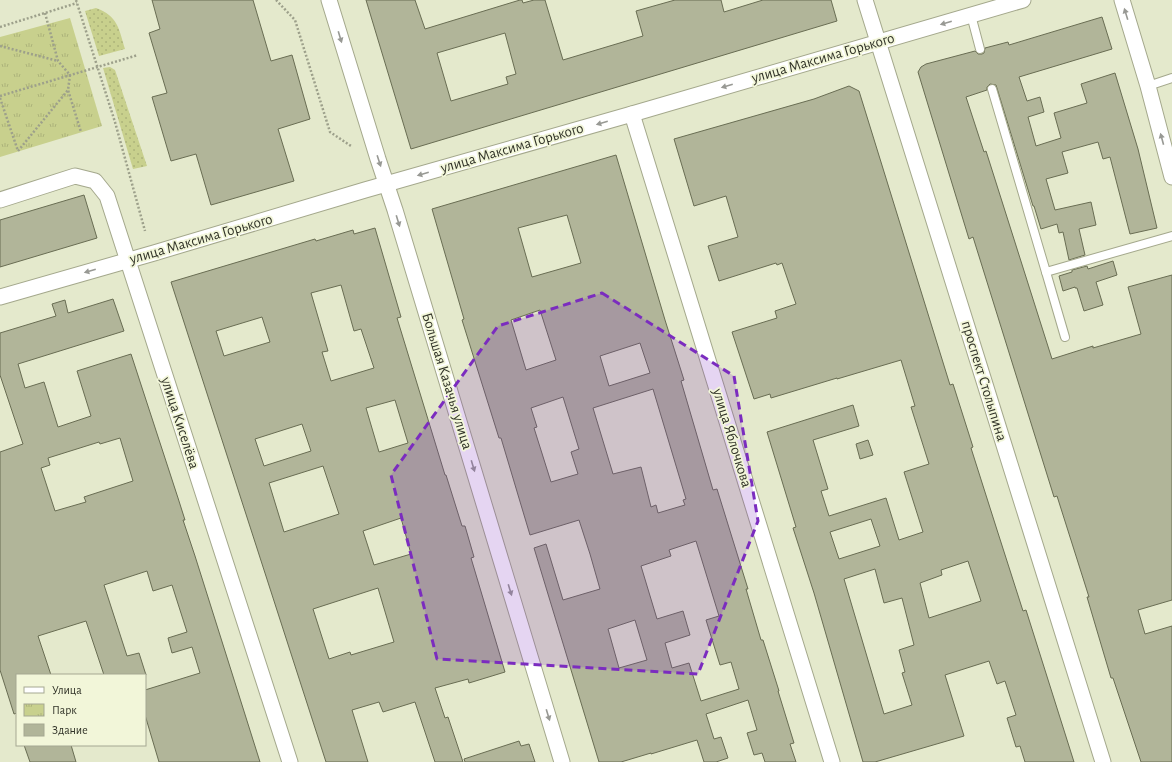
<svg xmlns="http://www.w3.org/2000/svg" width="1172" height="762" viewBox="0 0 1172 762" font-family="'Alegreya Sans',sans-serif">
<defs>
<pattern id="grass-dots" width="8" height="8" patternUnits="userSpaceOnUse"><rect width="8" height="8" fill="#c8d08d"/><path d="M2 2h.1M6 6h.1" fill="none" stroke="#acb37a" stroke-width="1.8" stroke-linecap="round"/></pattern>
<pattern id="park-tufts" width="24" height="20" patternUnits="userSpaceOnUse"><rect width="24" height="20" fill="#c8d08d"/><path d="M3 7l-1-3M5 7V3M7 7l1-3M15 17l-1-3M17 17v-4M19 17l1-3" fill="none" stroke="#acb37a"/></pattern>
</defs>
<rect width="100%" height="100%" fill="#e4e9cc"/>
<!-- grass -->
<g fill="url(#grass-dots)">
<path d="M 96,8 C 118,16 119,29 125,49 L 99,56 L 85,11 Z"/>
<polygon points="110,67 115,70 147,166 133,169 103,68"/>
</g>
<!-- park -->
<polygon fill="url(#park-tufts)" points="70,18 102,126 0,157 0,37"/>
<!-- building -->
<g fill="#b1b599" stroke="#696d53" fill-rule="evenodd">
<polygon points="152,0 253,0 271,61 292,55 310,119 278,129 294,181 211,205 196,154 171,161 152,97 167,93 149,33 160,29"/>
<path d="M 366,0 L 415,0 L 425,29 L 520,0 L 522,0 L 523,3 L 534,0 L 545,0 L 563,60 L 643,36 L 636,11 L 675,0 L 721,0 L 724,12 L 763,0 L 831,0 L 837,21 L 411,149 ZM 505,33 L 516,74 L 506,77 L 508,84 L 451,101 L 437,53 Z"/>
<polygon points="1102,17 1112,49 1019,77 1027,101 1040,97 1044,112 1028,117 1036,146 1061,138 1054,113 1087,103 1081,84 1115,73 1138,149 1157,228 1130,234 1110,157 1103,159 1098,142 1062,152 1068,173 1046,179 1055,210 1091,202 1096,225 1079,229 1085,255 1069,260 1063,232 1059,233 1057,224 1041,229 1034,206 1033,206 996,85 990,84 987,87 987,90 966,97 984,152 986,151 1052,359 1093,346 1093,348 1141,334 1128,287 1172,275 1172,600 1138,610 1145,634 1172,626 1172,762 1141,762 1113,678 1111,678 1087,597 1089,597 1057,496 1054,497 973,237 969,239 918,72 921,67 926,64 975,51 978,54 982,54 984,53 985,48 1008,42 1009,45"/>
<path d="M 849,86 L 859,91 L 950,385 L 953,384 L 973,447 L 971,448 L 998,533 L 1023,611 L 1026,610 L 1074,762 L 1025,762 L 1020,746 L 1016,747 L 1007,718 L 1016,715 L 1005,681 L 997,684 L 989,661 L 945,675 L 964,736 L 875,762 L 863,762 L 814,593 L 793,528 L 796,527 L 767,432 L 853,405 L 859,426 L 813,440 L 828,489 L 821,491 L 829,516 L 886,498 L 899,540 L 923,532 L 904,472 L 929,464 L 911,407 L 915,406 L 901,360 L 837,379 L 837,378 L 771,398 L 770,394 L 754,399 L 732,332 L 777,318 L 775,311 L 796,304 L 782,263 L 777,265 L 776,263 L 719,281 L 708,246 L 738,237 L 726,196 L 694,206 L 674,139 L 814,99 ZM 871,519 L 880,546 L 839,559 L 830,532 ZM 968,561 L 981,601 L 929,618 L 920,583 L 942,575 L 941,570 ZM 875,569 L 884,603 L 902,598 L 914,645 L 899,650 L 905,672 L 902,673 L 912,705 L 884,714 L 844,579 Z"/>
<path d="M 616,155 L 665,320 L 684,380 L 681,381 L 713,490 L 717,489 L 748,589 L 746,589 L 761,640 L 763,640 L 779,691 L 778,691 L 794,743 L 790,744 L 796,762 L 765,762 L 762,753 L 754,755 L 747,733 L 757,730 L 748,700 L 706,714 L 714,739 L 721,737 L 728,758 L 716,762 L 704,762 L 697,740 L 651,754 L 651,753 L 621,762 L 599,762 L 534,548 L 546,544 L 563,600 L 600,589 L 590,554 L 579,520 L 530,535 L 501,438 L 499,438 L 462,320 L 464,319 L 432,209 ZM 567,215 L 581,263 L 532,277 L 518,228 ZM 540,310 L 556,360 L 526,370 L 511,320 ZM 640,343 L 650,373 L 609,386 L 600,356 ZM 653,389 L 686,499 L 683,500 L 685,505 L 658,513 L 656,505 L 651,507 L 641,467 L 613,474 L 593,408 ZM 563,397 L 579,449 L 571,452 L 578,474 L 551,482 L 534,428 L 537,427 L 531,408 ZM 696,541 L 719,616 L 706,620 L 720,665 L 731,662 L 739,689 L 701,701 L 689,663 L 672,668 L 665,643 L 690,635 L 683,611 L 657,619 L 641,566 L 671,556 L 669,550 ZM 635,620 L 647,660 L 619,668 L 608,629 Z"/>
<polygon points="84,195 97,238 0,267 0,220"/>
<path d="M 375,228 L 401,317 L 397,318 L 445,475 L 446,475 L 462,526 L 465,526 L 474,557 L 471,558 L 505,672 L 469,683 L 468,679 L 435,688 L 445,718 L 448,717 L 463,762 L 435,762 L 415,702 L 383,712 L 379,702 L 352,710 L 368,762 L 326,762 L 171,282 L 315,239 L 316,241 L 353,230 L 354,234 ZM 341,285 L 354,331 L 361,329 L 374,368 L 331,381 L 322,352 L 328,351 L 311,293 ZM 262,317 L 270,342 L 224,356 L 216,331 ZM 395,400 L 408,443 L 379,452 L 366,408 ZM 302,424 L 311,451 L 264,466 L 255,439 ZM 323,466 L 339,514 L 284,532 L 269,483 ZM 401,518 L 411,554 L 374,565 L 363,531 ZM 378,588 L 394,642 L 351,655 L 350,652 L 329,659 L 313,609 Z"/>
<polygon points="1113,261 1117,275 1096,282 1103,305 1084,311 1077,288 1075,288 1075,287 1063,291 1059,276 1072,272 1072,270 1087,266 1088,269"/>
<path d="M 113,299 L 124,331 L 18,364 L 25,388 L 44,382 L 58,427 L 91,416 L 77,371 L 131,354 L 178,498 L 185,520 L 183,520 L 195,556 L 260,762 L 159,762 L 145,715 L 145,690 L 200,673 L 192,647 L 172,653 L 168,638 L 187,632 L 172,585 L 153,591 L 147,571 L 104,585 L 127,656 L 139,653 L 146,675 L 104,675 L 86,621 L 38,636 L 51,675 L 17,675 L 17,713 L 14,714 L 0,670 L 0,452 L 23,444 L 0,375 L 0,333 L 56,316 L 52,304 L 65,300 L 68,313 ZM 120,438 L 133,481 L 84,497 L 86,502 L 55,511 L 41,468 L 50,465 L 48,458 L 99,442 L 100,444 Z"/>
<polygon points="868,440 873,455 860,459 856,444"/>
<polygon points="519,741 521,746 529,744 535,762 465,762 464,759"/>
<polygon points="24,745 71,745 76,762 30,762"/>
</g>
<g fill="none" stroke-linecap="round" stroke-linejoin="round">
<!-- lane casing -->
<g stroke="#a4a88c" stroke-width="10">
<g id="lane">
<polyline points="971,15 980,49"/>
<polyline points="1148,86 1172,78"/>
<polyline points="992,89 1046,272 1172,236"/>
<polyline points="1046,272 1065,337"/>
</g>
</g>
<!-- street casing -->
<g stroke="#a4a88c" stroke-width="17">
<g id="street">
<polyline points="329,0 378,159 395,210 562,762"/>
<polyline points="865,0 1103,762"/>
<polyline points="1122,0 1148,86 1172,177"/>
<polyline points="632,114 832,762"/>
<polyline points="0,200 75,176 95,181 107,196 290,762"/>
<polyline points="0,297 154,253 365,190 632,114 1023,0"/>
</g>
</g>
<!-- path -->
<g stroke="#9da08b" stroke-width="2.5" stroke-dasharray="2 2" stroke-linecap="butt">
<polyline points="76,0 115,122 145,231"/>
<polyline points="276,0 295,20 330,132 351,146"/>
<polyline points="45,13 58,61 70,75 68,90 81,132"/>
<polyline points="0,27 77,3"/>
<polyline points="0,46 58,61"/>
<polyline points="0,96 138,55"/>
<polyline points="0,98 18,151 68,90"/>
</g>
<!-- lane -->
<use href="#lane" stroke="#fff" stroke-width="8"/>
<!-- street -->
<use href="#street" stroke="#fff" stroke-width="15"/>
</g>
<!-- one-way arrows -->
<defs><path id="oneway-solid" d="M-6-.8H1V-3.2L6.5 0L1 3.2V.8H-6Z"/></defs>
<g fill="#989994">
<use href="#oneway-solid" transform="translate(1126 14) rotate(-107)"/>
<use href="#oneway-solid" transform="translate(946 23) rotate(164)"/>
<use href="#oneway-solid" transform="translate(340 37) rotate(73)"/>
<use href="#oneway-solid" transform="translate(727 86) rotate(164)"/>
<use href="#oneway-solid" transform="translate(602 123) rotate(164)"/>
<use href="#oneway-solid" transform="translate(1162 139) rotate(-105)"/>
<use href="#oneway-solid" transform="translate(379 161) rotate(72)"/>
<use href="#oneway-solid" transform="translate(423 174) rotate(164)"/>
<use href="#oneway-solid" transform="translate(398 221) rotate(73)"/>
<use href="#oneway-solid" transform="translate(90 271) rotate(164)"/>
<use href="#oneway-solid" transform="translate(473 466) rotate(73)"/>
<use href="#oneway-solid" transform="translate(510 590) rotate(73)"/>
<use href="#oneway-solid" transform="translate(548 715) rotate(73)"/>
</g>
<!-- marked area -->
<path fill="#7b2cbf" fill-opacity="0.2" stroke="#7b2cbf" stroke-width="3" stroke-dasharray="8 5" stroke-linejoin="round" d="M 602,293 L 734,376 L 758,521 L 698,674 L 437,659 L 391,475 L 498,326 Z"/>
<g text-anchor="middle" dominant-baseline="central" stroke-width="3.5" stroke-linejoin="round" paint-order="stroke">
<!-- street labels -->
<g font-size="15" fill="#313328" stroke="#f2f6d9">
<text transform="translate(823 58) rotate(-16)">улица Максима Горького</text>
<text transform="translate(512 148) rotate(-16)">улица Максима Горького</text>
<text transform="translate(201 239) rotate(-16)">улица Максима Горького</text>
<text transform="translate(447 381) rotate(73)">Большая Казачья улица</text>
<text transform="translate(984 381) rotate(73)">проспект Столыпина</text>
<text transform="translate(180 423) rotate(72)">улица Киселёва</text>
<text transform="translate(732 438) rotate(73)">улица Яблочкова</text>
</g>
</g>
<!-- legend -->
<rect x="16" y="674" width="130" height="72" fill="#f2f6d9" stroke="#a5a892"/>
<rect x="24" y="687" width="20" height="6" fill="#ffffff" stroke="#a5a892"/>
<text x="52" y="694" font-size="12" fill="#313328">Улица</text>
<rect x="24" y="704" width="20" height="12" fill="url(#park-tufts)" stroke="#a5a892"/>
<text x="52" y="714" font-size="12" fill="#313328">Парк</text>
<rect x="24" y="724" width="20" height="12" fill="#b1b599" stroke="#a5a892"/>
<text x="52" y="734" font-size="12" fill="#313328">Здание</text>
</svg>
